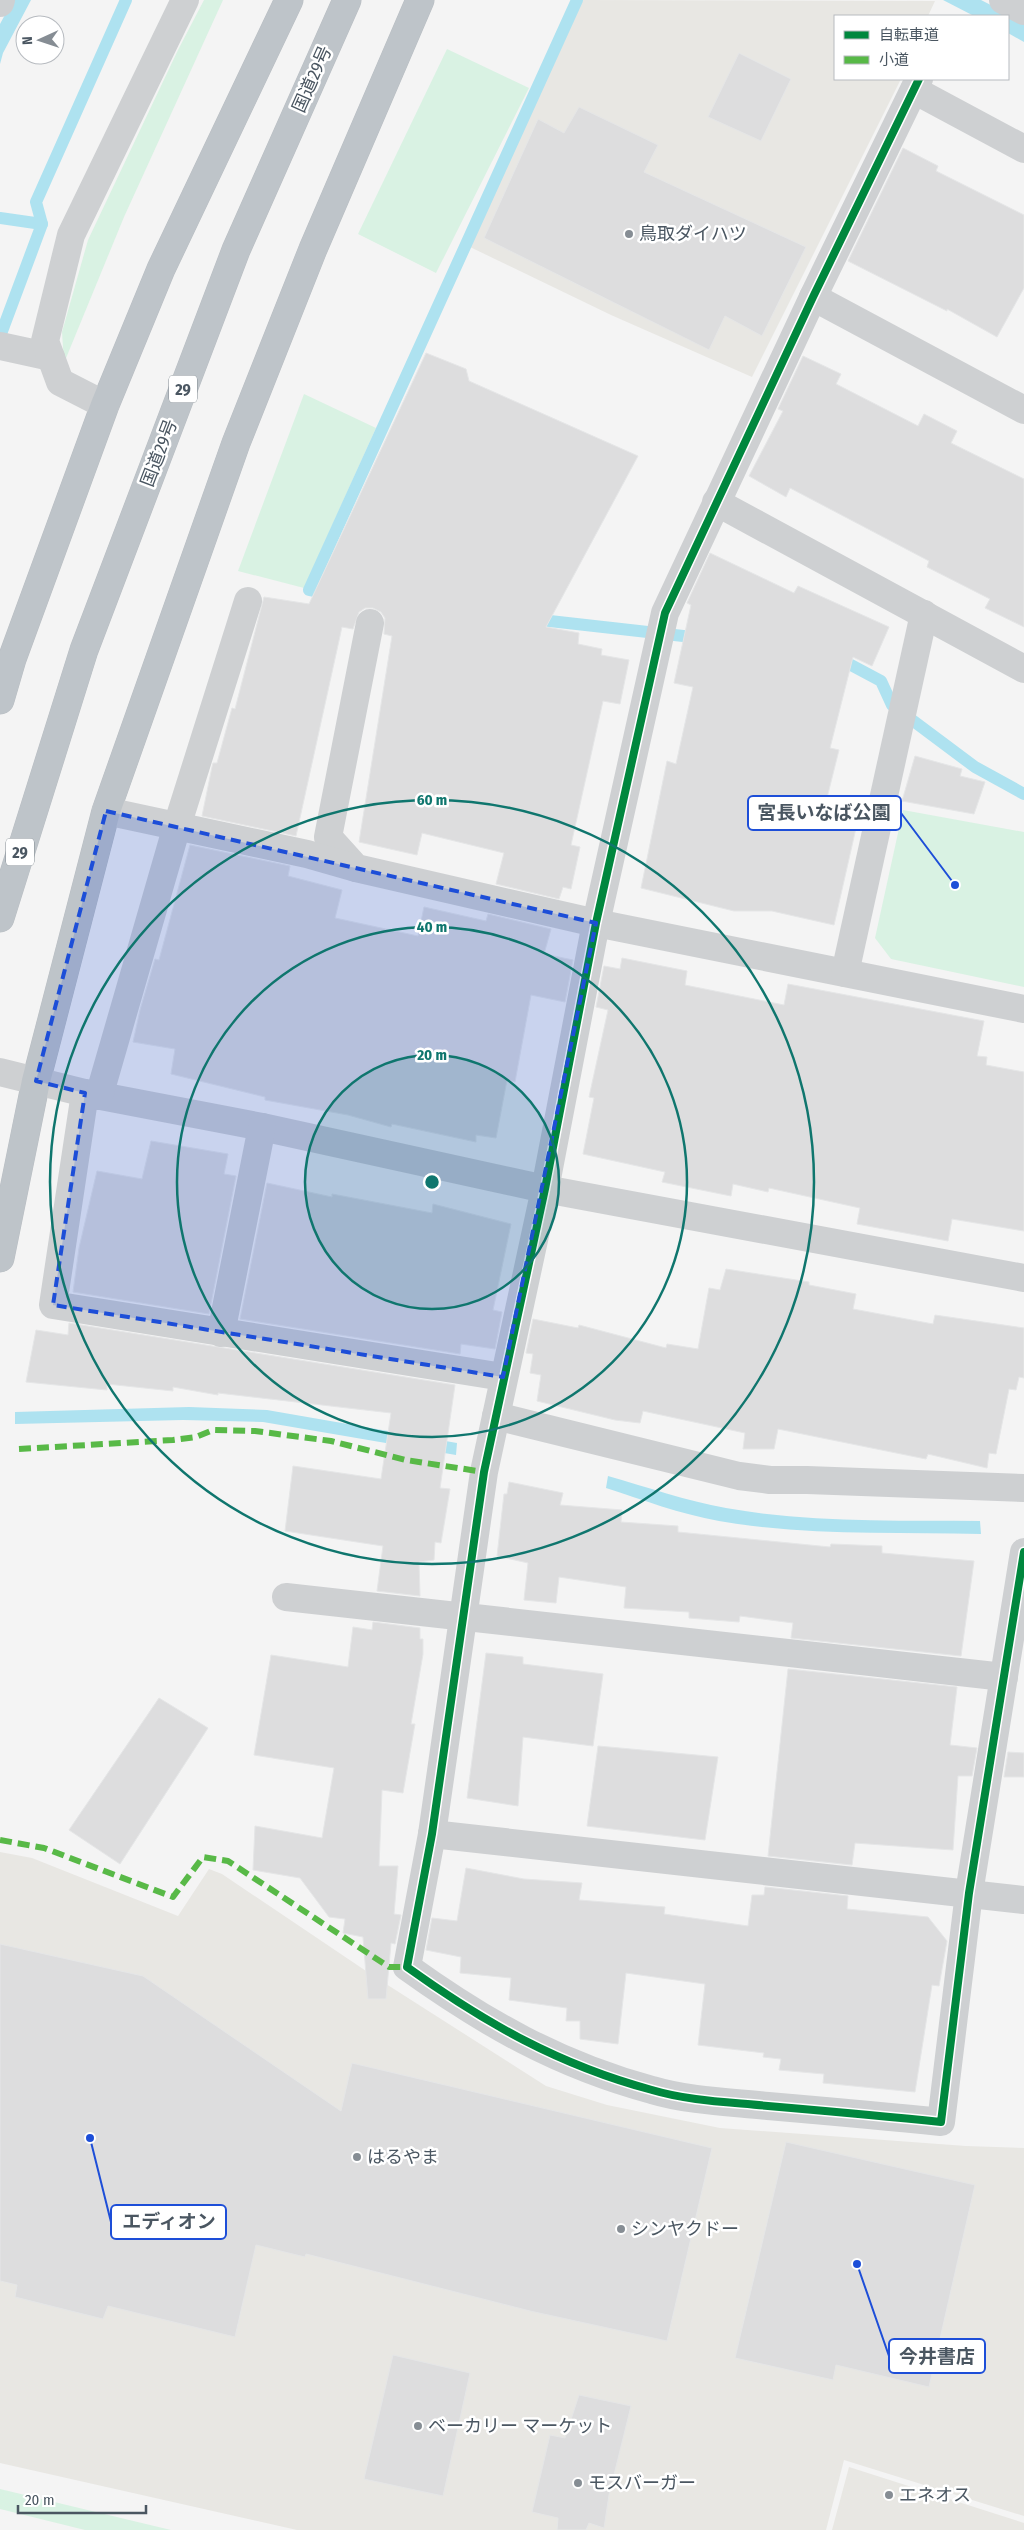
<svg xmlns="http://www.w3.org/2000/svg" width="1024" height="2530" viewBox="0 0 1024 2530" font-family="'Fira Sans Condensed','Noto Sans JP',sans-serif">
<rect width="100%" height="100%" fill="#f4f4f4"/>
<!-- commercial -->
<g fill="#e8e7e3">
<polygon points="583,0 935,1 928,16 835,16 835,79 901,79 752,377 611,315 470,247"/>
<polygon points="0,1852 32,1858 178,1916 209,1869 222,1874 372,1975 546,2086 607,2105 720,2128 966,2146 1024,2148 1024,2516 844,2460 826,2530 297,2530 0,2463"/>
<polygon points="849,2467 1024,2523 1024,2530 832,2530"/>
</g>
<!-- green -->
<g fill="#d9f2e3">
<polygon points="204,0 223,0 124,217 64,363 62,332 88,240 178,50"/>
<polygon points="447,49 529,88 436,273 358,234"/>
<polygon points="304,394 376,428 304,588 238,571"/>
<polygon points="903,810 1024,832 1024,987 891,959 875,938"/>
<polygon points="0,2489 171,2530 85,2530 0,2509"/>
</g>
<!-- water -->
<g fill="#aee2f0">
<polygon points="13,0 31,0 3,53 0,64 0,24"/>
<polygon points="943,0 981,0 1024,22 1024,42 1008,33 1008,16 974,16"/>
<polygon points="189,1407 267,1410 457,1443 456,1455 263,1422 183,1420 15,1424 15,1412"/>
<path d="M 608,1476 C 647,1487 686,1501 726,1508 C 809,1523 896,1520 980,1521 L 981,1534 C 894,1532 805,1536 719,1521 C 680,1514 643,1500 606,1488 Z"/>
</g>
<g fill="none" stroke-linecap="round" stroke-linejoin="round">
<!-- stream -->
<g stroke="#aee2f0" stroke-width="12">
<polyline points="0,218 42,224"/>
<polyline points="1,334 42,224 36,202 126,0"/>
<polyline points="332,595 309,590 577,0"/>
<polyline points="532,619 701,638"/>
<polyline points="836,657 881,681 892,705 975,767 1024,794"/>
</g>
</g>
<!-- building -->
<g fill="#ddddde" stroke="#e5e6e7">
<polygon points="739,53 791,79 761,141 708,117"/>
<polygon points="579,107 658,145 644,172 806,247 762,336 725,316 709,350 484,238 538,119 564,133"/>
<polygon points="903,148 938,166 936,171 1024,215 1024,288 997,337 947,309 947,311 848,261"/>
<polygon points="426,353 466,369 469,381 638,456 546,627 579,633 578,644 602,649 601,655 629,660 620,704 603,701 571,845 580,847 571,889 563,887 559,899 496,884 504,853 422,833 417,855 359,842 392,636 384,634 385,618 381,612 373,608 365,608 359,612 353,629 342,627 296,836 202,816 212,767 213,763 217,763 232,708 235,709 264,597 309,604"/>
<polygon points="803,356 841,374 836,384 918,426 924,414 957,431 951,443 1024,479 1024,627 985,608 990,599 927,567 929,561 790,488 786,497 749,476 783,411 778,409"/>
<polygon points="710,553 794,593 798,586 889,627 872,666 853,657 830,748 839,750 827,798 861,806 834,925 772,911 734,911 641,888 667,761 676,764 693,687 674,683 691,605 687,603"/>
<polygon points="915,756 962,769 960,776 985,782 974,814 902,801"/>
<polygon points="190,845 290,866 288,876 342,890 335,918 418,936 424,907 486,921 488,914 551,929 544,954 573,960 565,1002 531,995 515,1082 507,1080 496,1138 476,1135 476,1142 392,1124 391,1127 348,1115 265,1100 265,1097 171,1074 175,1049 133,1042 140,1010 155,959 159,960"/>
<polygon points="622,958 687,971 685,985 784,1005 788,984 984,1021 977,1056 987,1057 986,1065 1024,1072 1024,1231 952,1219 948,1241 857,1224 860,1208 769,1188 768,1192 733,1184 731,1196 662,1182 665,1172 583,1154 594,1098 589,1097 608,1010 596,1007 604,966 620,969"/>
<polygon points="151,1141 228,1154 224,1174 236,1176 209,1314 73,1292 79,1248 97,1171 142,1179"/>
<polygon points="267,1183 332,1197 332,1194 432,1213 433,1204 511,1224 493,1310 502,1312 495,1349 461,1344 460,1354 240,1319"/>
<polygon points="726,1269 809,1282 809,1285 856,1294 853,1309 933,1324 935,1315 1024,1328 1024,1378 1019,1377 1016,1390 1009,1389 996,1454 989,1453 987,1468 928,1454 926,1459 778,1429 774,1449 743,1449 745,1433 643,1411 640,1423 615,1420 537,1401 541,1375 530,1373 533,1354 526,1353 533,1319 578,1328 579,1325 666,1348 667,1344 698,1349 709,1288 720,1290"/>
<polygon points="69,1323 455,1385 440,1488 450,1489 441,1543 435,1542 434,1560 419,1562 420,1596 377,1591 383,1546 285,1531 293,1466 381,1479 391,1413 218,1393 218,1395 173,1387 173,1391 107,1384 107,1390 26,1382 36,1330 68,1335"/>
<polygon points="509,1482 563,1493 560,1505 622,1510 621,1522 678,1526 678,1532 830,1547 831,1544 882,1546 882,1553 974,1561 961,1656 791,1638 793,1623 740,1616 739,1622 689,1618 689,1612 624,1608 626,1587 559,1577 556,1603 524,1600 528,1563 497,1556 504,1494 507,1494"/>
<polygon points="373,1622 420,1628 420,1639 423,1639 423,1654 411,1724 415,1724 403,1793 382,1790 379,1866 398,1866 394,1914 401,1915 395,1944 391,1943 386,1999 368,1999 363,1937 343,1933 345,1919 329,1917 300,1878 253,1870 255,1826 322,1838 334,1768 254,1755 271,1655 348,1667 353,1627 372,1630"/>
<polygon points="486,1653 523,1657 523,1664 603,1674 593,1746 523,1737 518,1806 467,1798"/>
<polygon points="788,1669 957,1687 950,1745 977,1748 972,1776 958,1776 953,1850 855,1843 852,1865 768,1856"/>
<polygon points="159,1698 208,1728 120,1864 69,1830"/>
<polygon points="598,1746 718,1757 705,1840 587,1826"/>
<polygon points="1008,1752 1024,1753 1024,1777 1004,1777"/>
<polygon points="466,1868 524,1879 582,1883 579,1900 665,1907 664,1914 748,1926 752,1895 764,1895 765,1887 848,1896 847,1909 928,1917 947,1941 939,1986 932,1985 915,2092 823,2083 824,2074 779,2070 781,2059 763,2057 764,2053 698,2045 705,1984 626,1973 618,2044 580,2039 580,2021 566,2021 567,2008 509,2000 511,1978 460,1973 461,1957 426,1950 432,1918 457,1921"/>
<polygon points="0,1944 143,1976 341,2111 352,2063 712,2148 667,2341 530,2311 306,2254 305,2257 256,2245 235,2337 108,2306 103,2319 15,2297 17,2285 0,2281"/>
<polygon points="786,2142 975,2185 929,2387 836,2365 833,2380 735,2358"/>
<polygon points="393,2355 470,2373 443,2496 364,2479"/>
<polygon points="579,2395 631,2406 609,2495 604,2528 589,2523 586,2530 557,2530 558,2518 532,2512 550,2435 565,2438"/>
</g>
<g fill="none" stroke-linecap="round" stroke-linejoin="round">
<!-- highway casing -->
<g stroke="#b9bec3" stroke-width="29">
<g id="highway">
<polyline points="0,700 12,659 105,405 161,269 289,0"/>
<polyline points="0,918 84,650 236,250 347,0"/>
<polyline points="0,1258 36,1081 106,811 236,443 313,249 420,0"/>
</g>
</g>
<!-- minor -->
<g stroke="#ced0d2" stroke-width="28">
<polyline points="1003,0 1024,11"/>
<polyline points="0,3 1,0"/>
<path d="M 919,79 L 813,297 L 665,613 L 596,923 L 545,1189 L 484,1472 L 432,1834 L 407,1967 C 485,2023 559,2065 652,2090 C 689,2101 729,2102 768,2106 C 826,2111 883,2116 941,2122 L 969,1893 L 1024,1552"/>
<polyline points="914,90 1024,149"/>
<polyline points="813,297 1024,410"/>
<polyline points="0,346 51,357"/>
<polyline points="105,405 60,382 45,341 71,235 185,0"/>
<polyline points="716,502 1024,669"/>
<polyline points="370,623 328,837 356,868 596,923 1024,1009"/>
<polyline points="106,811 307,854 356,868"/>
<polyline points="845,973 924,614"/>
<polyline points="0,1072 85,1093 262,1127 545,1189 1024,1278"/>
<polyline points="85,1093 53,1305 503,1377"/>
<polyline points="99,1096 177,826 248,601"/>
<polyline points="221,1333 262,1127"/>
<polyline points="496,1416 739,1476 770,1480 807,1480 1024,1488"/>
<polyline points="286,1597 1004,1677"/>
<polyline points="432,1834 1024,1900"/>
</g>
<!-- highway -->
<use href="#highway" stroke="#bec4c9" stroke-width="28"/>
<!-- quiet -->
<g stroke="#58b947" stroke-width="6" stroke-dasharray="12 6" stroke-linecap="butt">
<polyline points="19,1449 173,1440 196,1437 213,1430 255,1431 331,1441 406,1460 484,1472"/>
<polyline points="0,1840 44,1848 173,1897 203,1857 228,1861 389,1967 407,1967"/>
</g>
<!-- cycleway casing -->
<g stroke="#fff" stroke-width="11">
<path id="cycleway" d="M 919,79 L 813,297 L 665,613 L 596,923 L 545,1189 L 484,1472 L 432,1834 L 407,1967 C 485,2023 559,2065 652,2090 C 689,2101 729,2102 768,2106 C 826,2111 883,2116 941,2122 L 969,1893 L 1024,1552"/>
</g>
<!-- cycleway -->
<use href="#cycleway" stroke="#00873e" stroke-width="8"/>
</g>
<!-- marked area -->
<path fill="#1d4ed8" fill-opacity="0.2" stroke="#1d4ed8" stroke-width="4" stroke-dasharray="10 6" stroke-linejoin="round" d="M 106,811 L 596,923 L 503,1377 L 53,1305 L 85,1093 L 36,1081 Z"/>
<!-- distance rings -->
<circle cx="432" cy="1182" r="127" fill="#0f766e" fill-opacity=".12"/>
<g fill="none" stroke="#0f766e" stroke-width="2.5">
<circle cx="432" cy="1182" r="127"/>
<circle cx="432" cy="1182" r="255"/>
<circle cx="432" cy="1182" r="382"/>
</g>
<!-- markers -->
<g fill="#868d94" stroke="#fff" stroke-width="2">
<circle cx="629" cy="234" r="5"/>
<circle cx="357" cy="2157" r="5"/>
<circle cx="621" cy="2229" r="5"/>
<circle cx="418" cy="2426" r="5"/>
<circle cx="578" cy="2483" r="5"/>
<circle cx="889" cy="2495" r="5"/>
</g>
<g text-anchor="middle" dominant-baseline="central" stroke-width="5" stroke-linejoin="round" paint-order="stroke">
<!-- shield labels -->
<g fill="#fff" stroke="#808990" stroke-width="1">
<rect x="169" y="375.5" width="28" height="27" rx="4"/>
<rect x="6" y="838.5" width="28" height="27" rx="4"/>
</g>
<g font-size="16" font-weight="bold" fill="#4a5661">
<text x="183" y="389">29</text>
<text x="20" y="852">29</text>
</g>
<!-- street labels -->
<g font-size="18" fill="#4a5661" stroke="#fff">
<text transform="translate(312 79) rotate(-66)">国道29号</text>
<text transform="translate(159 453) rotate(-69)">国道29号</text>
</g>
<!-- poi labels -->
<g font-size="18" fill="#4a5661" stroke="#fff" text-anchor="start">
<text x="639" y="234">鳥取ダイハツ</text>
<text x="367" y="2157">はるやま</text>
<text x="631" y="2229">シンヤクドー</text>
<text x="428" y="2426">ベーカリー マーケット</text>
<text x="588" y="2483">モスバーガー</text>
<text x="899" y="2495">エネオス</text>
</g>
</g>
<circle cx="432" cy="1182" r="8" fill="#0f766e" stroke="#fff" stroke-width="2.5"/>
<g font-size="15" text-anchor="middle" font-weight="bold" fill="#0f766e" stroke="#fff" stroke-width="5" stroke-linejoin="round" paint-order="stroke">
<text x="432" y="805">60 m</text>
<text x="432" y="932">40 m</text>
<text x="432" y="1060">20 m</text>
</g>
<!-- callouts -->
<path fill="none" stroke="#1d4ed8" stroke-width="2" d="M955 885L901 813M90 2138L111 2222M857 2264L889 2356"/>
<g fill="#1d4ed8" stroke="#fff" stroke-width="2">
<circle cx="955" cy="885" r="5"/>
<circle cx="90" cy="2138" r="5"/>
<circle cx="857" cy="2264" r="5"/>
</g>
<g fill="#fff" stroke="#1d4ed8" stroke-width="2">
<rect x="748" y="796" width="153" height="34" rx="5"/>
<rect x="111" y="2205" width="115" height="34" rx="5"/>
<rect x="889" y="2339" width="96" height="34" rx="5"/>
</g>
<g font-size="19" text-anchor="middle" font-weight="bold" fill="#4a5661">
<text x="824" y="819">宮長いなば公園</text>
<text x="169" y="2228">エディオン</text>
<text x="937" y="2363">今井書店</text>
</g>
<!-- legend -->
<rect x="834" y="15" width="175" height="65" fill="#ffffff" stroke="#b7bbc0"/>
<rect x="844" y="31" width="25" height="8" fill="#00873e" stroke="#b7bbc0"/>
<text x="879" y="40" font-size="15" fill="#4a5661">自転車道</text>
<rect x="844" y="56" width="25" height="8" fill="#58b947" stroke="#b7bbc0"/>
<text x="879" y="65" font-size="15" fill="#4a5661">小道</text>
<!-- north arrow -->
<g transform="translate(40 40) rotate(267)"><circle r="24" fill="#ffffff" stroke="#b7bbc0"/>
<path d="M0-4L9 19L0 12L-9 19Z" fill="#868d94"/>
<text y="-8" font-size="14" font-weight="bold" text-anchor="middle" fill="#4a5661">N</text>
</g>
<!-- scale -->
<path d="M18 2505v8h128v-8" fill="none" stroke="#4a5661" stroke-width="2.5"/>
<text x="25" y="2505" font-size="15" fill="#4a5661" stroke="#ffffff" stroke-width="4" paint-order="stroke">20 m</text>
</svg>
